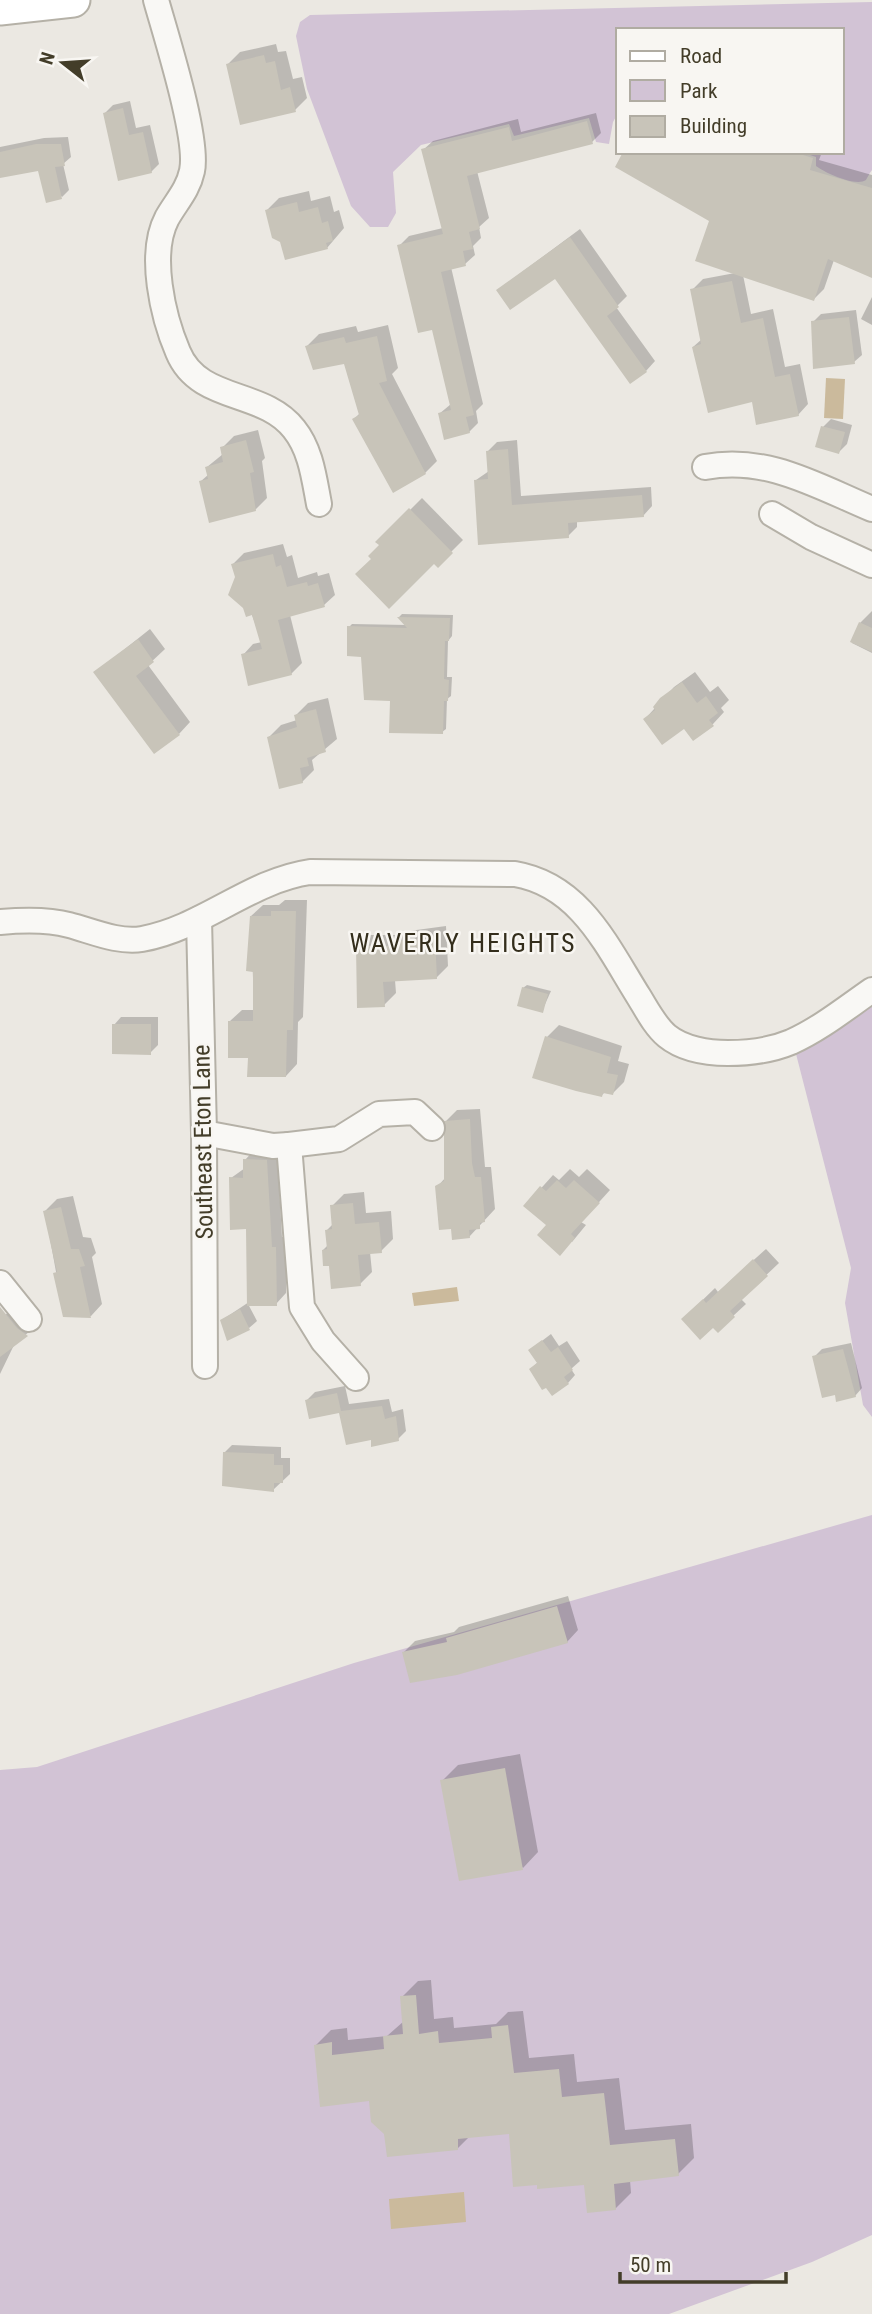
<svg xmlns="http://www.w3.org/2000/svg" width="872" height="2314" viewBox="0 0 872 2314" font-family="'Roboto Condensed',sans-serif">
<rect width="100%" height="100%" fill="#ebe8e2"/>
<!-- green -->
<g fill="#d2c3d5">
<path d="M 872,2 L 872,170 C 871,171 867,178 866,180 C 856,187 825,173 816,166 L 816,157 L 801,152 L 842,152 L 842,30 L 618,30 L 618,113 L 613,122 L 609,144 L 596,142 L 589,118 L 514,136 L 509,124 L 421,145 L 393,172 L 396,213 L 388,227 L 370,227 L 351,206 L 307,89 L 296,36 L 300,22 L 310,15 Z"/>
<polygon points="872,1004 872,1417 863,1405 845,1303 851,1268 795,1050"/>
<polygon points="872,1515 872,2235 812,2262 669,2314 0,2314 0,1770 37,1767 354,1663"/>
</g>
<!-- water -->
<g fill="#cbba9c">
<polygon points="826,378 845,379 843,419 824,418"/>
<polygon points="457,1287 459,1301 414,1306 412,1293"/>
<polygon points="464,2192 466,2222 391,2229 389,2199"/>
</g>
<!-- shadow -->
<g fill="#0003">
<polygon points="276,44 278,52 286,51 293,79 302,77 307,98 295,110 228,64 240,52"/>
<polygon points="130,101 136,128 150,125 159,164 151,172 105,113 113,105"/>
<polygon points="596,113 601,133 592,142 477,171 489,218 479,227 481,238 473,246 475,255 465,264 451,267 483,404 476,411 478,423 469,432 439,414 451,404 433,327 399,246 409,236 443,228 423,150 433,141 518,119 521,132"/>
<polygon points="68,137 71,157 63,164 69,190 62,197 39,169 0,176 0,147 44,138"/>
<polygon points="625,152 822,152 819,160 872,175 872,277 834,260 824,289 814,299 743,275 751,314 773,309 785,367 800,364 808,404 798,415 753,399 693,347 702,339 692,290 703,279 735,273 711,220"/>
<polygon points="309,191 311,201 330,196 334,212 339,210 344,228 327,248 267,210 279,198"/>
<polygon points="580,229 627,296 616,307 655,361 646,371 555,277 498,290"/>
<polygon points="872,297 872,325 861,319"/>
<polygon points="856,310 862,355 854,362 813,322 821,314"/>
<polygon points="388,325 398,368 392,374 437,461 425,473 354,419 360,413 345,362 307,346 319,334 356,326 358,332"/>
<polygon points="831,419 852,425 847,444 839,452 823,427"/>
<polygon points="258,430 265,458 262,461 267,498 255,510 200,482 209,474 207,467 223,454 222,448 234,436"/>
<polygon points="517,440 521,496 651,487 652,506 643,516 577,520 577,527 568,536 480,543 476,480 489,471 488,451 497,442"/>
<polygon points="422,498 463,540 438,565 378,542"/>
<polygon points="283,544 287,557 292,555 298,578 317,572 318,576 329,573 335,595 324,605 290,615 302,663 291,674 243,655 253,644 262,642 233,564 244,553"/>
<polygon points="872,611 872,653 852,643 860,623"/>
<polygon points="402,614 453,615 452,636 448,641 447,677 452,677 451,696 447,699 446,729 442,732 392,699 362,655 349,627 352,624 407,625 399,617"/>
<polygon points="150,629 165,649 148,665 190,722 179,734 96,672"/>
<polygon points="695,672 710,692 718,686 729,700 721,708 724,712 713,724 694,739 684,726 645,719 674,687"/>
<polygon points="328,698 337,739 312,760 314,770 302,782 269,737 281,725 297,720 296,715 308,703"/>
<polygon points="285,900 307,900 303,1017 298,1022 297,1064 286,1076 249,1057 230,1021 242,1010 254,1010 251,916 263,905 279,905"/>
<polygon points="446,926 448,966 436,978 395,980 396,993 384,1005 358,947 370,935 401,935 409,931"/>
<polygon points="527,985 551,991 542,1011 523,988"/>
<polygon points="121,1017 158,1017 158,1045 150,1053 114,1025"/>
<polygon points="559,1025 622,1046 618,1061 629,1064 624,1082 613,1093 605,1092 602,1095 547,1037"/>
<polygon points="480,1109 485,1167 491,1167 495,1209 469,1237 453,1227 437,1187 446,1177 446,1121 457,1110"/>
<polygon points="255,1149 277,1150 282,1237 286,1237 286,1293 276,1304 248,1304 257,1321 249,1328 222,1320 249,1302 248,1228 231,1178 245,1168 245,1160"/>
<polygon points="570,1169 579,1177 587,1169 610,1190 581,1222 586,1225 572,1242 526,1205 553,1175 559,1180"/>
<polygon points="364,1192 366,1213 391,1211 393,1239 381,1251 370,1252 372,1272 360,1284 330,1264 323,1250 328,1245 327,1230 333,1224 332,1206 344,1194"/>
<polygon points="73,1196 83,1237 91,1238 96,1253 92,1257 102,1304 91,1316 64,1316 45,1211 57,1199"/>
<polygon points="766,1249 779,1263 741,1299 746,1304 718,1330 713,1326 683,1319 715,1288 718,1292"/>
<polygon points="19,1304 39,1323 14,1345 0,1374 0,1319"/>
<polygon points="551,1334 559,1346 567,1341 580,1361 571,1369 575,1375 568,1383 531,1369 538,1362 530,1350"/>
<polygon points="851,1343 862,1388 855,1396 836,1393 814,1357 822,1349"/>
<polygon points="345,1386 349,1404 389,1399 392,1412 403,1409 406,1431 398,1439 372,1438 340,1411 307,1400 315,1392"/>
<polygon points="232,1445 281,1447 281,1458 290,1458 290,1474 273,1490 224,1453"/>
<polygon points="568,1596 578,1630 567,1642 404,1652 415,1641 454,1632 459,1627"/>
<polygon points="520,1754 538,1852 523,1868 442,1781 458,1765"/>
<polygon points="431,1980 434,2019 453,2017 454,2028 496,2024 508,2012 523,2011 529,2058 574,2054 577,2082 619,2078 625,2130 691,2124 694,2158 678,2174 630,2180 631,2193 615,2209 586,2183 510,2132 470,2136 457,2149 386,2133 371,2099 315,2046 331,2030 347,2028 348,2040 387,2036 404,2021 402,1997 418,1981"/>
</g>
<!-- building -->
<g fill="#c8c4b9">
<polygon points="264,55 266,63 275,61 281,90 290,87 296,112 240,125 226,64"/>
<polygon points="123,108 129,135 143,132 152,173 118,181 103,113"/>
<polygon points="587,121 593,144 467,176 480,229 469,232 473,249 463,251 466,266 441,272 474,415 466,417 470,433 444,440 438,413 451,410 432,330 418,333 397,245 443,234 421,149 509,127 512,141"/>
<polygon points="36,144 61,144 65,166 55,167 62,199 46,203 38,171 0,178 0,152"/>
<polygon points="623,152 793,152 813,158 810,170 872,188 872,278 828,259 814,301 695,261 709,221 615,167"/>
<polygon points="297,202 299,212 318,207 322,223 328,221 333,241 326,243 328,249 285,260 280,242 272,238 265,210"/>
<polygon points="570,237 619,307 607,316 647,372 630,384 555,279 510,310 496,290"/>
<polygon points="732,281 741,323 763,318 775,377 790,374 799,416 756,425 752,402 708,413 692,347 701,344 690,289"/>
<polygon points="849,317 855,364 813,369 811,321"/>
<polygon points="377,336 387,381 379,383 426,474 393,493 352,419 359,415 344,364 313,370 305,346 344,337 346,343"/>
<polygon points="821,426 845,432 839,454 815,447"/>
<polygon points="246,440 254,472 250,473 256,511 209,523 199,481 208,479 205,467 223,462 220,447"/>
<polygon points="508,449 512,505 642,495 644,517 568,523 569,538 478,545 474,480 488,479 486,451"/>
<polygon points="409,508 453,553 438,568 434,564 389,609 355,574 371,559 368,556 379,545 375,542"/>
<polygon points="273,554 276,567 281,565 287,587 307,582 308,586 318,583 325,607 278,620 292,675 248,686 241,654 262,649 252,615 246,617 243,608 228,595 235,577 231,564"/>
<polygon points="397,617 450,618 449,641 445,641 444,679 449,680 448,701 444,701 443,734 389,733 390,701 364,700 361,657 347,656 347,626 407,628"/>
<polygon points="859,622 872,628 872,652 850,642"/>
<polygon points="138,639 154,662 136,676 180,735 154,754 93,672"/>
<polygon points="682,682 697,703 706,696 718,713 709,720 714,726 693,741 684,729 662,745 643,719 655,710 653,707 660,698"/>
<polygon points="316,709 326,752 307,758 309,766 300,768 303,783 279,789 267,737 297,727 294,715"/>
<polygon points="271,911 296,911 293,1030 287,1030 286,1077 247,1077 248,1058 228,1058 228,1021 253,1021 253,972 246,971 250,916 271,916"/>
<polygon points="435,937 437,979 383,982 385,1007 357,1008 356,946 388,946 391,942"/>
<polygon points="522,987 548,994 543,1013 517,1006"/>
<polygon points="112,1024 151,1024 151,1055 112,1054"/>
<polygon points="545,1036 611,1057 607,1073 618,1075 613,1095 603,1093 602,1097 576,1091 532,1078"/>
<polygon points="470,1119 472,1163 475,1177 481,1177 485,1222 480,1223 480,1229 469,1230 470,1238 452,1240 451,1229 439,1230 435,1186 444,1181 444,1121"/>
<polygon points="243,1159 267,1160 272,1247 276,1247 277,1306 247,1306 246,1229 230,1230 229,1177 243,1178"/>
<polygon points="557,1180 566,1188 574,1180 600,1203 571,1234 575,1238 560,1256 537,1235 546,1225 523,1206 540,1186 546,1191"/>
<polygon points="353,1203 355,1224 379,1222 382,1253 358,1255 361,1286 331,1289 329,1266 323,1266 322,1250 327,1249 325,1230 332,1229 330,1205"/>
<polygon points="61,1207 71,1249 79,1249 85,1266 80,1267 91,1318 63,1317 53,1273 57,1272 43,1211"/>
<polygon points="753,1259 768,1276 730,1311 735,1317 718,1333 713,1328 700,1340 681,1319 703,1299 706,1303"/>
<polygon points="0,1307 17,1328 28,1336 0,1357"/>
<polygon points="240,1309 250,1330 227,1341 220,1320"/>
<polygon points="542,1340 551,1352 558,1347 573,1370 564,1377 569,1384 552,1396 546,1388 542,1390 529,1369 537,1363 528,1350"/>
<polygon points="843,1349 856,1397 836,1402 835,1395 822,1398 812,1356"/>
<polygon points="337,1393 341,1411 382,1406 385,1419 396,1416 399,1441 371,1447 371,1440 346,1445 339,1413 309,1419 305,1400"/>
<polygon points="223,1452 274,1454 274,1465 283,1465 283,1483 274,1483 274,1492 222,1486"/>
<polygon points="557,1606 568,1643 457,1675 410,1683 402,1652 447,1642 446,1638"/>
<polygon points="505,1768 523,1870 459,1881 440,1780"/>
<polygon points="416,1995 419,2034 438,2031 439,2043 492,2038 491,2027 508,2025 514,2073 559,2069 562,2097 604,2093 610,2145 675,2139 679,2176 614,2184 616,2210 587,2213 584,2185 537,2189 537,2185 513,2187 509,2134 458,2139 458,2150 387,2157 384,2134 371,2122 369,2101 320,2107 314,2045 332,2042 332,2055 384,2049 383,2036 403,2034 400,1996"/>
</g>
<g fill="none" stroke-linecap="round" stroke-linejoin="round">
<!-- minor casing -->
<g stroke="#b5b1a7" stroke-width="28">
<g id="minor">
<path d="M 156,0 C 166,36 199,139 192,171 C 188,190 176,202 167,218 C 148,254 163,317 178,352 C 199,403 263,389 294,429 C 311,450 314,478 319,504"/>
<path d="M 705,467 C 766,455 817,486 872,509"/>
<polyline points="772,514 811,537 872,565"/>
<polyline points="199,919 204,1133 205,1366"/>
<path d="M 0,922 C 23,920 47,919 69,925 C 92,931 118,943 142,939 C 203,928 249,881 310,872 L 515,874 C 580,885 607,946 639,997 C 647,1010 655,1026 667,1036 C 683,1049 708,1053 728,1053 C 748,1053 772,1050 791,1042 C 820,1029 846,1008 872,990"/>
<polyline points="204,1133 273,1146 289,1145 302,1307 323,1341 356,1378"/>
<polyline points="289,1145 339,1139 379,1114 415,1112 432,1128"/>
<polyline points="0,1283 29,1319"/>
</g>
</g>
<!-- secondary casing -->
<g stroke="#b5b1a7" stroke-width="37">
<polyline id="secondary" points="0,8 73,0"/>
</g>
<!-- minor -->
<use href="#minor" stroke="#f9f8f5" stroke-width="24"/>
<!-- secondary -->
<use href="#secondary" stroke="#fff" stroke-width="33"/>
</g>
<g text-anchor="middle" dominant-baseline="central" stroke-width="5" stroke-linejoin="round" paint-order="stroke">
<!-- street labels -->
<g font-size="24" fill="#433d29" stroke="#f8f6f2">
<text transform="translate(203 1142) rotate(-91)">Southeast Eton Lane</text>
</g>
<!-- neighbourhood labels -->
<g font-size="26" letter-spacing="2" fill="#342e1c" stroke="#f8f6f2">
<text x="463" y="943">WAVERLY HEIGHTS</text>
</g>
</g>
<!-- legend -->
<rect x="616" y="28" width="228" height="126" fill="#f8f6f2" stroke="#b0aca2" stroke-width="2"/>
<rect x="630" y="51" width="35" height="10" fill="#ffffff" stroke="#b0aca2" stroke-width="2"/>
<text x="680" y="63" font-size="21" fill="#433d29">Road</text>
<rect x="630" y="80" width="35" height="21" fill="#d2c3d5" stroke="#b0aca2" stroke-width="2"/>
<text x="680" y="98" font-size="21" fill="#433d29">Park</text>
<rect x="630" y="116" width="35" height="21" fill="#c8c4b9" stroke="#b0aca2" stroke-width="2"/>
<text x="680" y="133" font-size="21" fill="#433d29">Building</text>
<!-- north arrow -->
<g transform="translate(63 63) rotate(287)" stroke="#f8f6f2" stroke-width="5" paint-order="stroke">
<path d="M0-5L12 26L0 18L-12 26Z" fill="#433d29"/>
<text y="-10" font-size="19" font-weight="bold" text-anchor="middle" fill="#433d29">N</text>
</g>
<!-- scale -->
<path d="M620 2272v10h166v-10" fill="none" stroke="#433d29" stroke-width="3.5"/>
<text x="630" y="2272" font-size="21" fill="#433d29" stroke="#f8f6f2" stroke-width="5" paint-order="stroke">50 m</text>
</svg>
